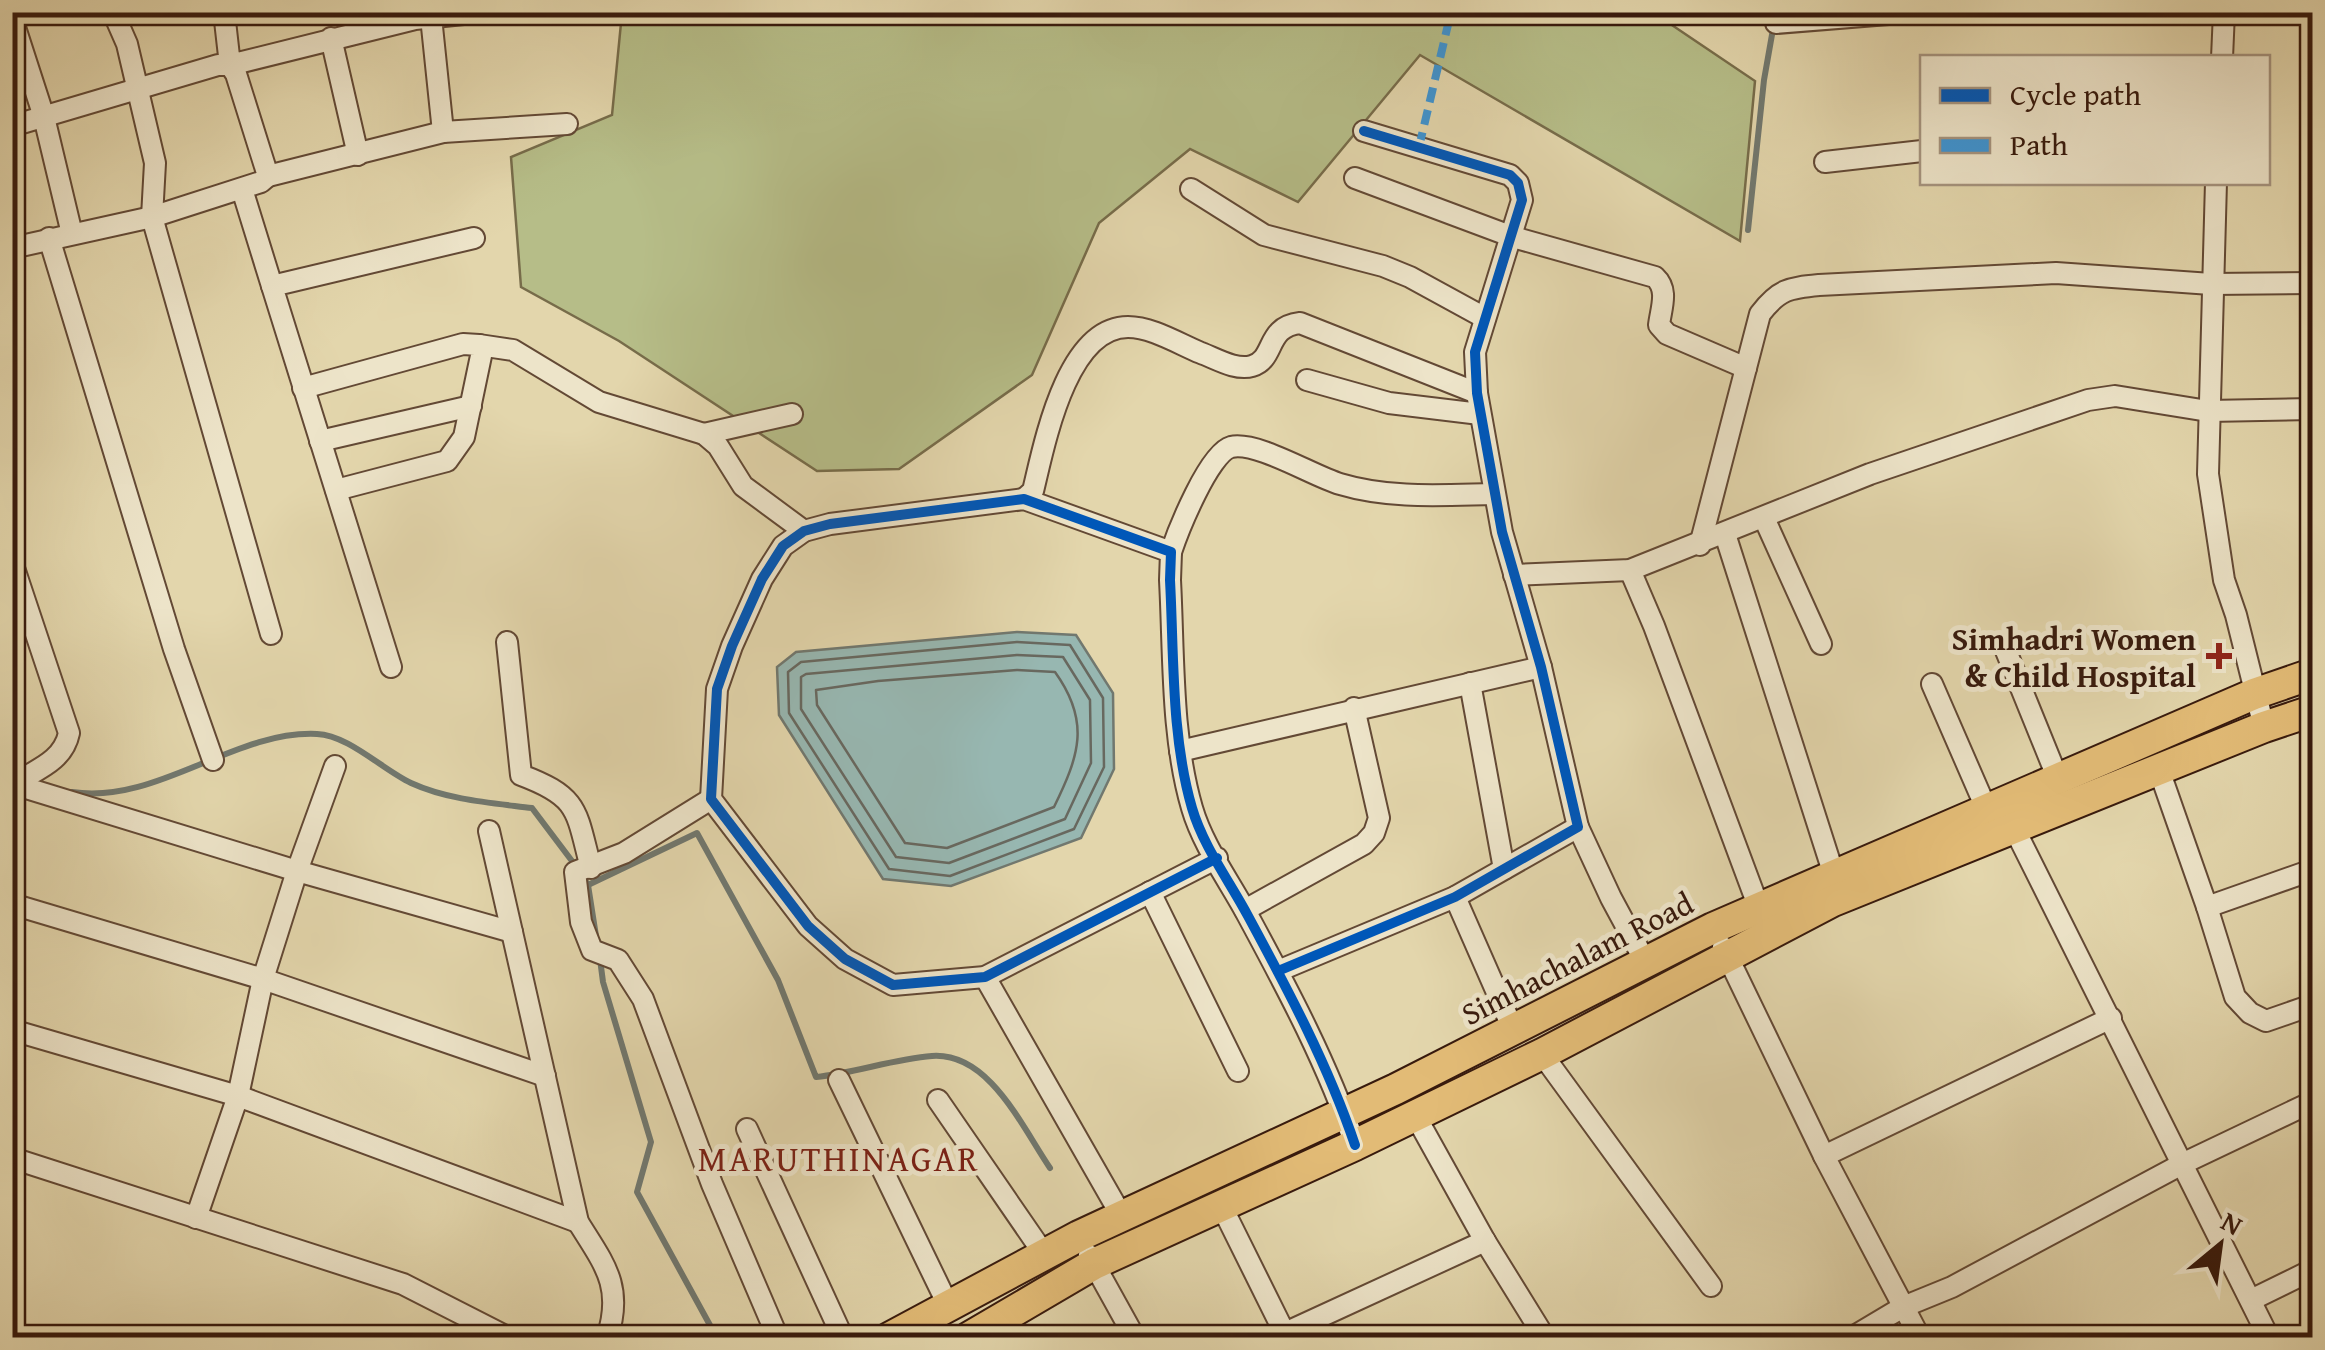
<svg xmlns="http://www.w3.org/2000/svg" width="2325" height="1350" viewBox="0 0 2325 1350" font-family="'Gentium Book Plus',serif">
<rect width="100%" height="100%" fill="#e3d6ac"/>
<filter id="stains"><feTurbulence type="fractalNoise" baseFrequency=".002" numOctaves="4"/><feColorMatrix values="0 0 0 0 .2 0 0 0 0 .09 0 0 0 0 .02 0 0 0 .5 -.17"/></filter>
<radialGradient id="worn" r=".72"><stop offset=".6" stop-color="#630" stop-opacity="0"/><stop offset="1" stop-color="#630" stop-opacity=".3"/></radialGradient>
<!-- green -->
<polygon fill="#b6bd88" stroke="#776c4a" stroke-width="2.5" points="622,13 1654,13 1755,81 1740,241 1420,55 1298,202 1190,149 1099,223 1032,375 899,469 817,471 619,341 521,287 511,157 612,115"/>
<!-- water -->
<polygon fill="#97b7b1" stroke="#71786f" stroke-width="2.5" points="1017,632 1076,635 1113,693 1114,769 1081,838 951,886 883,879 779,715 777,667 796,652"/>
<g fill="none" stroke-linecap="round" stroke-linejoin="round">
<!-- shore -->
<g stroke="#68685f" stroke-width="2.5">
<polygon points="1017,642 1070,645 1103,698 1104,767 1074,829 950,876 889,869 789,713 788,672 801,662"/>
<polygon points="1017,655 1063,657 1090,700 1091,763 1065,819 949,863 896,857 801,709 801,677 806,674"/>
<path d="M 1017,670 L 1055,672 C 1091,722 1079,756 1054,807 L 947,848 L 905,843 L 817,705 L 816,690 L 878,681 Z"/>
</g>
<!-- stream -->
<g stroke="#71786f" stroke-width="6">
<polyline points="1748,230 1764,80 1776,12"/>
<path d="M 72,792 C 157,805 234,730 317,734 C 348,735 383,770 411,783 C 448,800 492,803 532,808 L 575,865"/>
<path d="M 582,876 L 588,885 L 697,833 L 778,980 L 816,1077 C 855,1073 893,1059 932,1056 C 989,1052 1022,1127 1050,1168"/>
<polyline points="588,885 596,936"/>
<polyline points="600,959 603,982 651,1142 637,1192 717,1338"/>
</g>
<!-- street casing -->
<g stroke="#634935" stroke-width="24">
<g id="street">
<polyline points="113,12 127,44 155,163 152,217 271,634"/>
<polyline points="224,12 230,65 415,19 483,12"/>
<polyline points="431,17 443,132"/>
<polyline points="12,18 44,117 72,234"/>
<polyline points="1776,23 1913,12"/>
<polyline points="331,38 358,155"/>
<polyline points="2222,58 2224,12"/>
<polyline points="12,126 218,65 230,65 236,74 268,176 261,182 152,217 12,248"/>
<polyline points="1825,162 1922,151"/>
<polyline points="268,176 443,132 567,124"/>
<path d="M 1355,178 L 1513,237 L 1655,277 C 1669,290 1661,308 1659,325 L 1667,334 L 1746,368"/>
<polyline points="2216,182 2208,474 2224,580 2236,615 2264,727"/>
<polyline points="242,189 272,286"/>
<polyline points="1191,189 1264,235 1383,266 1410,277 1485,318"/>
<polyline points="49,238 174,649 213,760"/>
<polyline points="479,345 513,350 599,402 704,434 718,446 743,486 804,531"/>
<polyline points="1307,380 1389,403 1480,414"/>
<polyline points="303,388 463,344 479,345 482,351 464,437 447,461 336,490"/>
<polyline points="704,434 792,414"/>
<polyline points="320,441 471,406"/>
<path d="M 1024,499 L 1033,491 C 1044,446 1066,327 1128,327 C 1152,327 1179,344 1201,353 C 1215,358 1236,371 1252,366 C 1276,359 1265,327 1300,323 L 1477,393"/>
<polyline points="1764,518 1821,644"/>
<polyline points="1725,534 1834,875"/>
<path d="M 1700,545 L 1760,314 C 1779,289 1789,288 1819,285 L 2056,273 L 2211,284 L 2312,283"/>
<path d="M 1171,552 C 1178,531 1209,453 1231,447 C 1257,441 1313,476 1340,484 C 1390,499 1442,495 1493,494"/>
<path d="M 12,562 L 69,733 C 63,762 35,770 12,785"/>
<polyline points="1630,570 1654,626 1759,908"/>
<polyline points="1514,575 1630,570 1870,474 2088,400 2115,396 2208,411 2312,409"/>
<path d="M 507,642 L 521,775 C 580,797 576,811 591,868"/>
<polyline points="2004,646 2058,779"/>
<polyline points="391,667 272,286 474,238"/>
<polyline points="1470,683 1504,869"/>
<polyline points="1932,684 1986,808"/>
<polyline points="1180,751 1541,667"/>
<polyline points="2159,770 2207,907 2235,997 2250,1013 2266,1021 2312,1005"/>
<polyline points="13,784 297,871 512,932"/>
<polyline points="711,799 624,853 575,872 581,922 592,950 618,960 643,999 712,1184 778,1338"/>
<polyline points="1578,827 1611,898 1646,963"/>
<polyline points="2014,828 2269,1338"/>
<path d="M 489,831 L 578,1222 C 604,1264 624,1286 607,1338"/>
<path d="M 1217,858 L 985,977 L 893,985 L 845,959 L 808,926 L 711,799 L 717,689 L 732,646 L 762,579 L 783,546 L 804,531 L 830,524 L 1024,499 L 1171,552 L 1170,580 C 1174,655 1171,736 1192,808 C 1203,846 1230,882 1248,916 C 1288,990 1328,1065 1355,1145"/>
<polyline points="1150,892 1238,1071"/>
<polyline points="1455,897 1513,1029"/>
<polyline points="12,904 263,979 545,1076"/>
<polyline points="2207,907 2312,870"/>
<polyline points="1245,910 1364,844 1374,833 1379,818 1354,708"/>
<polyline points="1723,947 1824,1156 1920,1338"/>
<polyline points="1278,971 1455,897 1578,827 1541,667 1502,532 1477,393 1475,352 1522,200 1518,183 1510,175 1364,131"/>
<polyline points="985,977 1121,1215"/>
<polyline points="12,1030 238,1096 578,1222"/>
<polyline points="1542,1054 1711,1286"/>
<polyline points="839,1080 948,1305"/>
<polyline points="938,1100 1044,1254"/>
<polyline points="1415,1115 1485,1241 1545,1338"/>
<polyline points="747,1129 843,1338"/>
<polyline points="1824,1156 2111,1018"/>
<polyline points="12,1158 403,1284 509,1338"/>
<polyline points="1221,1205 1287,1338"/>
<polyline points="196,1218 238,1096 263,979 297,871 335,766"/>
<polyline points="1089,1255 1135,1338"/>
<polyline points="2251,1300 2312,1270"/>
<polyline points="1285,1333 1485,1241"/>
<polyline points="1851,1338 1903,1307 1952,1287 2184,1163 2312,1102"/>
</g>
</g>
<!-- primary casing -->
<g stroke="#381a0d" stroke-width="34">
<g id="primary">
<polyline points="889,1338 1079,1236 1396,1089 1713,928 2254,694 2312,674"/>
<polyline points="968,1338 1094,1264 1355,1145 1542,1054 1833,901 2264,727 2312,711"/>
</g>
</g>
<!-- street -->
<use href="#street" stroke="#ede4c9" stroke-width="20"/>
<!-- primary -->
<use href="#primary" stroke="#e2bb76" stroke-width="30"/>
<!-- quiet -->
<polyline stroke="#3e94d2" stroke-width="8" stroke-dasharray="15 8" stroke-linecap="butt" points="1419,147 1451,12"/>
<!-- cycleway casing -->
<g stroke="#ede4c9" stroke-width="16">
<g id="cycleway">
<path d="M 1217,858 L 985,977 L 893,985 L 845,959 L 808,926 L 711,799 L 717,689 L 732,646 L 762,579 L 783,546 L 804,531 L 830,524 L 1024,499 L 1171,552 L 1170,580 C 1174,655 1171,736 1192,808 C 1203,846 1230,882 1248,916 C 1288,990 1328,1065 1355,1145"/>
<polyline points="1278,971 1455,897 1578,827 1541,667 1502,532 1477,393 1475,352 1522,200 1518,183 1510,175 1364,131"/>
</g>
</g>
<!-- cycleway -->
<use href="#cycleway" stroke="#0057b8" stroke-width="10"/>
</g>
<!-- markers -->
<path fill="#8f2418" stroke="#ede4c9" stroke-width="4" d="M2214 641h10v10h10v10h-10v10h-10v-10h-10v-10h10z"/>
<g text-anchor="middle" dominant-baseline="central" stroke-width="10" stroke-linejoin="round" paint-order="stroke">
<!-- poi labels -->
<g font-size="32" font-weight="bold" fill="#381a0d" stroke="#ede4c9" text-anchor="end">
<text x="2196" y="638">Simhadri Women<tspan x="2196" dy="37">&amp; Child Hospital</tspan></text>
</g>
<!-- street labels -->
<g font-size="32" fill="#381a0d" stroke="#ede4c9">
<text transform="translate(1577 958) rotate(-27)">Simhachalam Road</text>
</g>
<!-- neighbourhood labels -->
<g font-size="35" letter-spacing="2.5" fill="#7a1f14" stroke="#ede4c9">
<text x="839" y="1158">MARUTHINAGAR</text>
</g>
</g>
<!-- margin -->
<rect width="2325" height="1350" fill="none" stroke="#e3d6ac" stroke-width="50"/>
<rect x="15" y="15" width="2295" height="1320" fill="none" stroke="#381a0d" stroke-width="5"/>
<rect x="25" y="25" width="2275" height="1300" fill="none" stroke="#381a0d" stroke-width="2.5"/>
<!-- legend -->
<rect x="1920" y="55" width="350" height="130" fill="#ede4c9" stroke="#a5937e" stroke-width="2.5"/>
<rect x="1940" y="88" width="50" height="15" fill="#0057b8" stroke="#a5937e" stroke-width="2.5"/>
<text x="2010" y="105" font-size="30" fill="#381a0d">Cycle path</text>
<rect x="1940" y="138" width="50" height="15" fill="#3e94d2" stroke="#a5937e" stroke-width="2.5"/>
<text x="2010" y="155" font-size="30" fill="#381a0d">Path</text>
<!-- north arrow -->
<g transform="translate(2220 1245) rotate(29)" stroke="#ede4c9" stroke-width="8" paint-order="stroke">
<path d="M0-8L18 38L0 25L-18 38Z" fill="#381a0d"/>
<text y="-15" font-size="28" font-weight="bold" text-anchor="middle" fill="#381a0d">N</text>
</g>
<rect width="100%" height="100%" filter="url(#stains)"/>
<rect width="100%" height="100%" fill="url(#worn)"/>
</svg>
